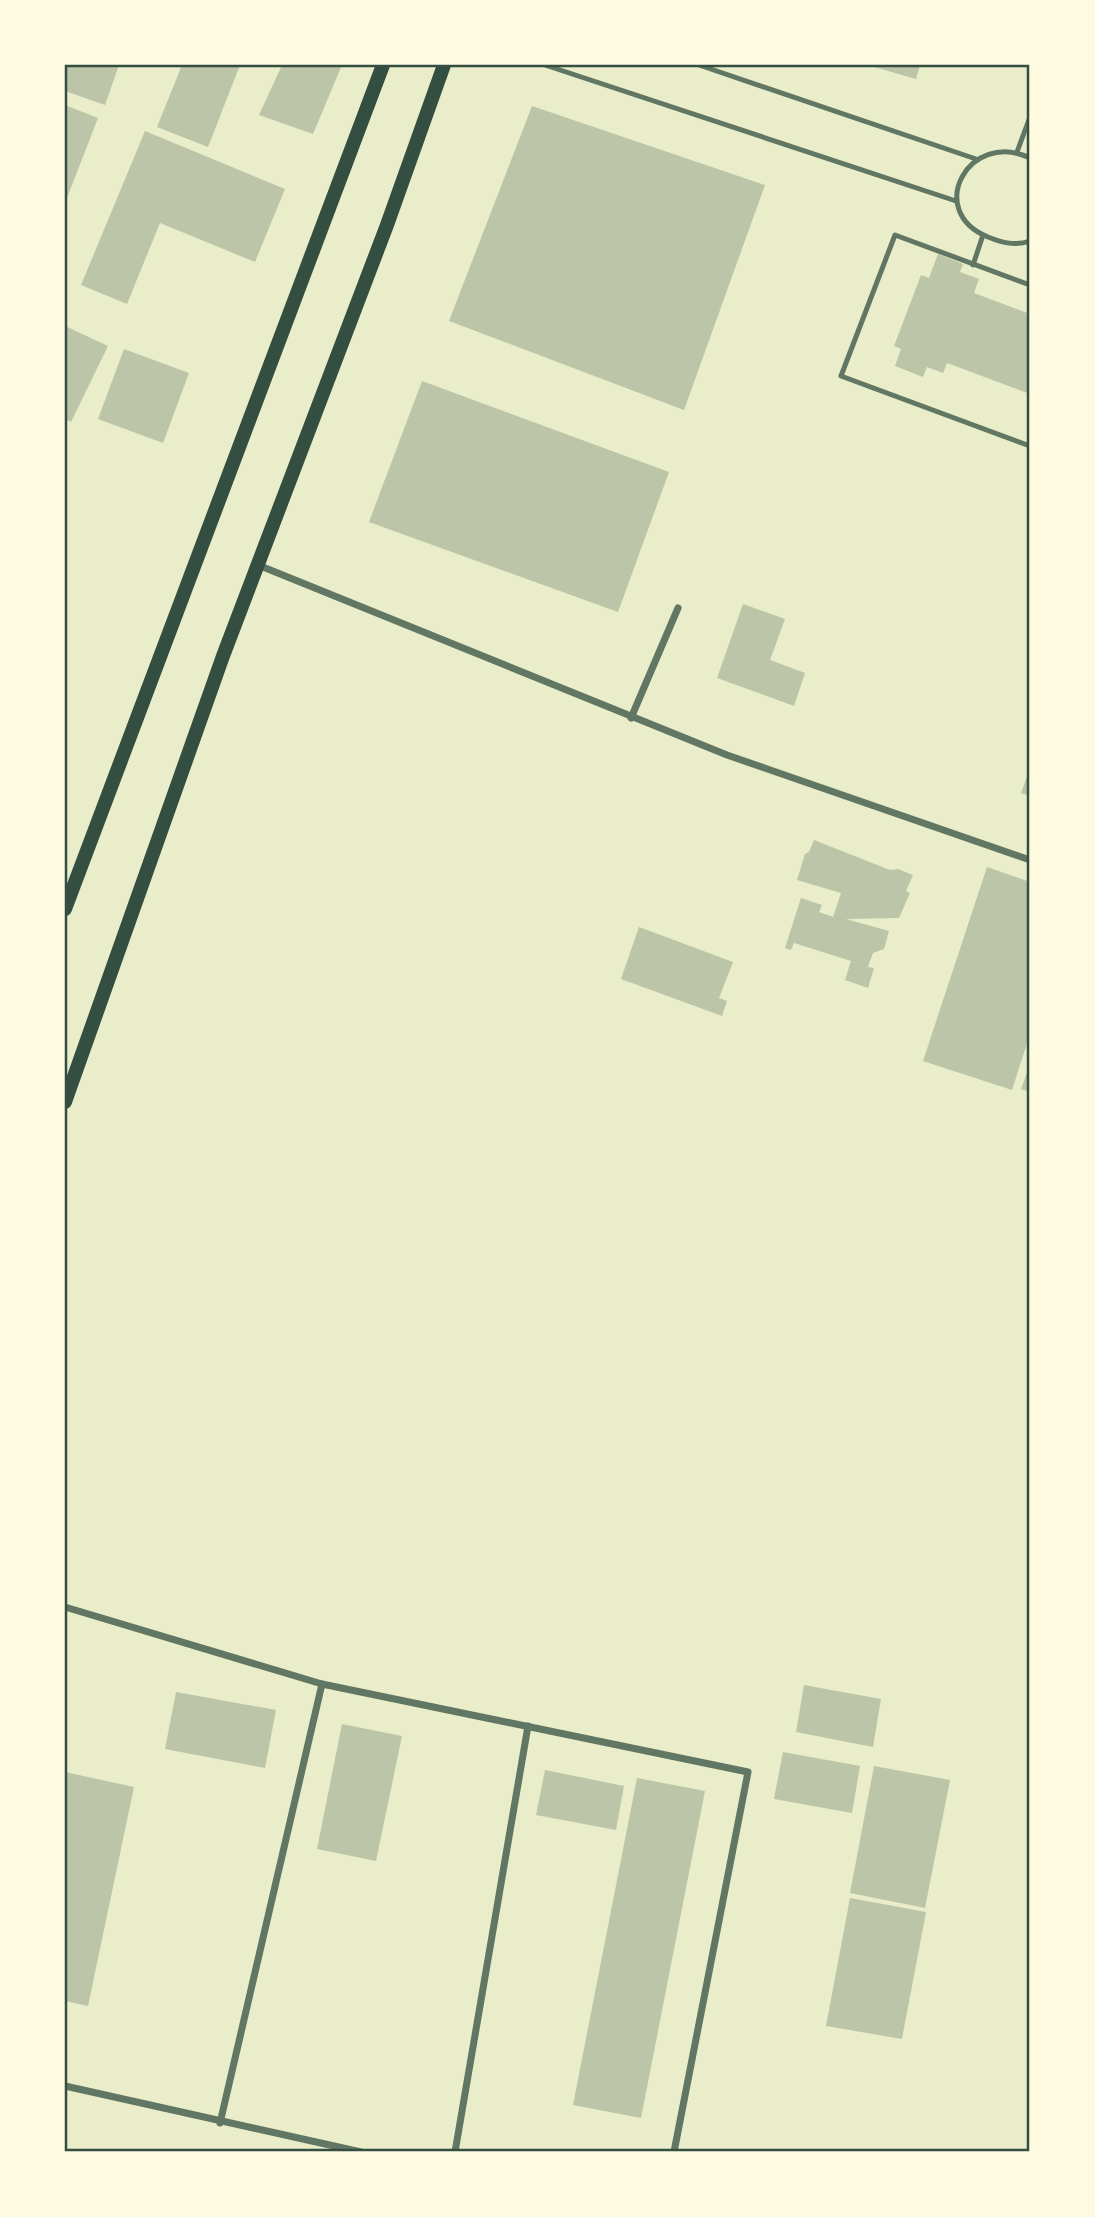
<svg xmlns="http://www.w3.org/2000/svg" width="1095" height="2217" viewBox="0 0 1095 2217" font-family="'PT Sans Narrow',sans-serif">
<rect width="100%" height="100%" fill="#e9edc9"/>
<!-- building -->
<g fill="#bcc5a7">
<polygon points="65,65 119,65 105,105 65,91"/>
<polygon points="182,65 240,65 208,147 157,127"/>
<polygon points="282,65 342,65 313,134 259,115"/>
<polygon points="867,65 920,65 916,79"/>
<polygon points="65,105 98,118 65,203"/>
<polygon points="532,106 765,185 684,410 449,321"/>
<polygon points="145,131 285,189 255,262 160,223 127,304 81,285"/>
<polygon points="938,254 963,264 960,272 979,279 974,293 1030,314 1030,394 947,363 943,373 927,367 923,377 895,366 901,349 894,346 921,275 929,278"/>
<polygon points="65,326 108,346 71,422 65,419"/>
<polygon points="124,349 189,373 163,443 98,419"/>
<polygon points="422,381 669,472 618,612 369,522"/>
<polygon points="743,604 785,619 770,660 805,673 794,706 717,678"/>
<polygon points="1030,768 1030,796 1021,793"/>
<polygon points="814,840 890,870 898,869 913,875 906,891 910,893 899,918 846,919 889,931 884,949 873,953 868,967 874,968 868,988 845,980 851,961 794,943 791,950 785,948 801,898 822,905 819,912 833,917 841,893 797,880 805,854 809,852"/>
<polygon points="987,867 1030,882 1030,1034 1012,1090 923,1061"/>
<polygon points="639,927 733,962 719,998 727,1001 722,1016 621,979"/>
<polygon points="1030,1064 1030,1092 1021,1089"/>
<polygon points="804,1685 881,1699 873,1747 796,1732"/>
<polygon points="176,1692 276,1710 265,1768 165,1749"/>
<polygon points="342,1724 402,1736 376,1861 317,1849"/>
<polygon points="783,1752 860,1766 852,1813 774,1799"/>
<polygon points="874,1766 950,1780 925,1908 850,1893"/>
<polygon points="545,1770 624,1786 616,1830 536,1815"/>
<polygon points="65,1772 134,1787 88,2006 65,2001"/>
<polygon points="637,1778 705,1791 641,2118 573,2105"/>
<polygon points="850,1898 926,1912 902,2039 826,2026"/>
</g>
<g fill="none" stroke-linecap="round" stroke-linejoin="round">
<!-- service -->
<g stroke="#617663" stroke-width="5">
<polyline points="545,65 956,201"/>
<polyline points="699,65 976,159"/>
<polyline points="1017,152 1030,117"/>
<path d="M 1030,158 C 969,129 924,211 988,237 C 1003,243 1015,246 1030,241"/>
<polyline points="973,265 983,235"/>
<polyline points="1030,285 895,235 841,376 1030,446"/>
</g>
<!-- minor -->
<g stroke="#617663" stroke-width="7">
<polyline points="258,565 727,755 1030,860"/>
<polyline points="631,718 678,608"/>
<polyline points="65,1607 322,1684 748,1772 674,2152"/>
<polyline points="65,2086 361,2152"/>
<polyline points="220,2123 322,1684"/>
<polyline points="455,2152 528,1726"/>
</g>
<!-- secondary -->
<g stroke="#344e41" stroke-width="14">
<polyline points="65,909 383,65"/>
<polyline points="65,1102 223,656 387,225 444,65"/>
</g>
</g>
<!-- border -->
<rect width="1095" height="2217" fill="none" stroke="#fefae0" stroke-width="133"/>
<rect x="66" y="66" width="962" height="2084" fill="none" stroke="#344e41" stroke-width="2.5"/>
</svg>
